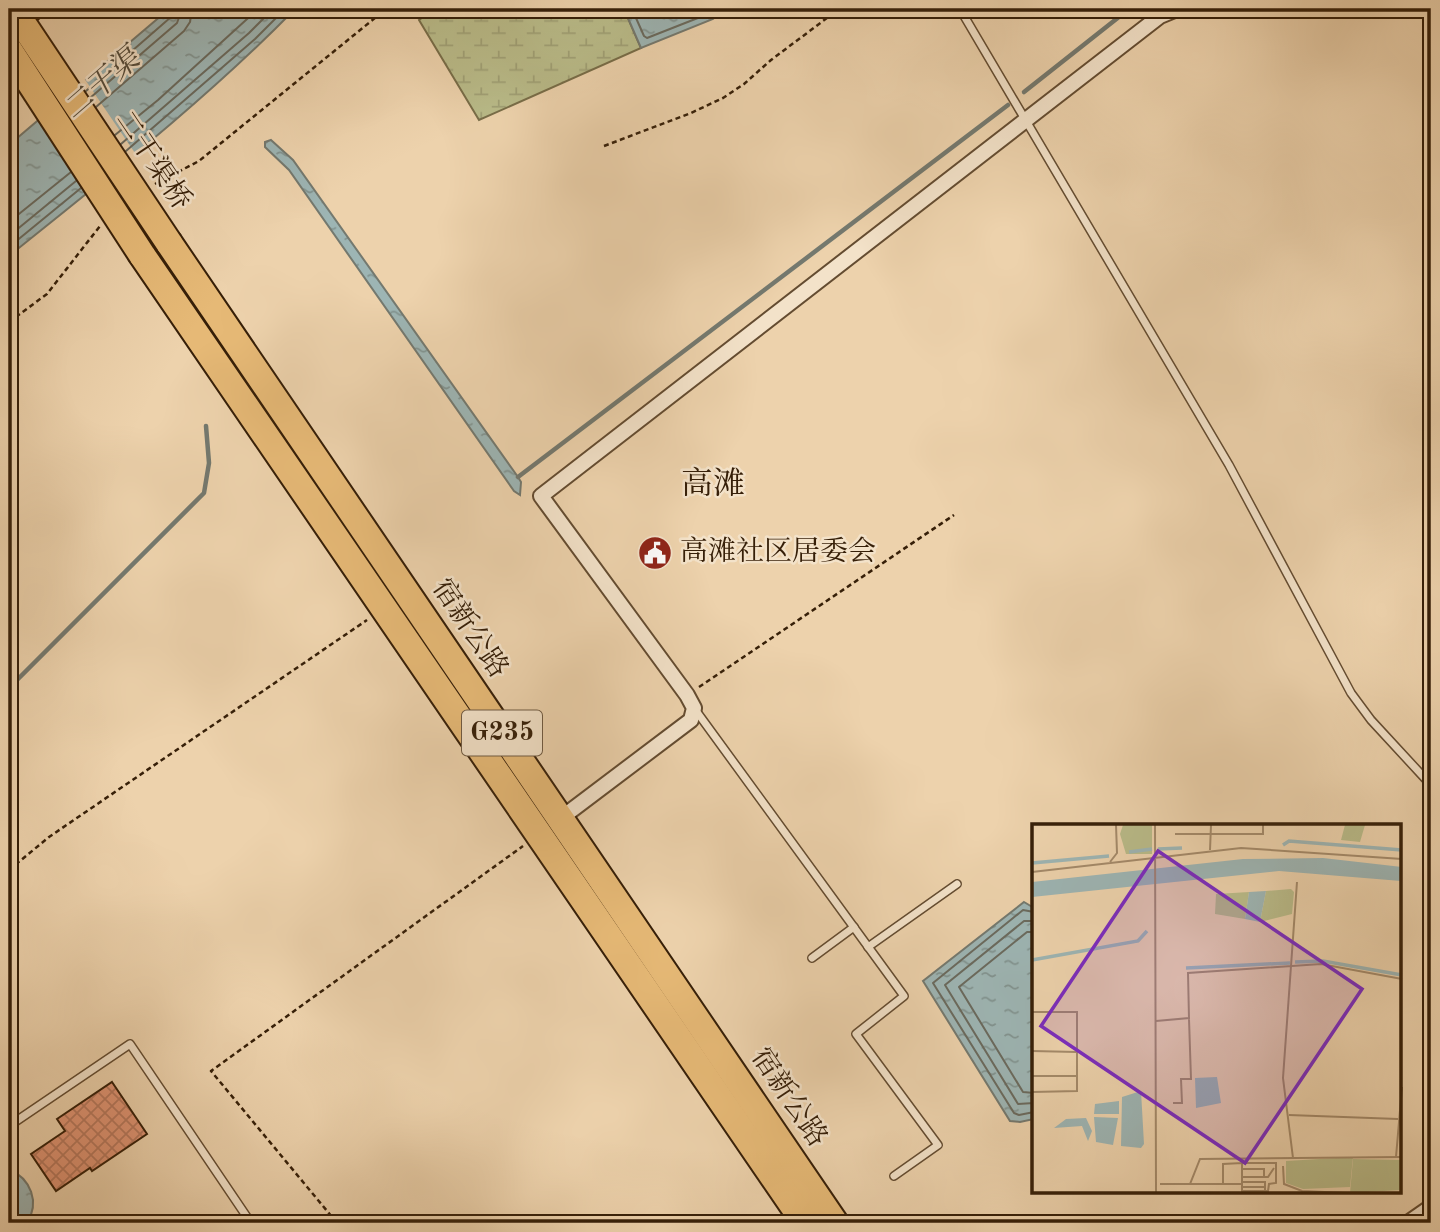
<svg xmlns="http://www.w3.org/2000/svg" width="1440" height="1232" viewBox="0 0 1440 1232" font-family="'Old Standard TT','Noto Serif SC',serif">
<defs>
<pattern id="wetland-marsh" width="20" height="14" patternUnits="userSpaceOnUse" patternTransform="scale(1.75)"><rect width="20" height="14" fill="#b9bb89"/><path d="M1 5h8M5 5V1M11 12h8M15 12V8" fill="none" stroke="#a0a075"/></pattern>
<pattern id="water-ripples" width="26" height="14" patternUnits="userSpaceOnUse" patternTransform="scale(1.75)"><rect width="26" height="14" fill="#9db5b4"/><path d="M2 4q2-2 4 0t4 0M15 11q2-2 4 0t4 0" fill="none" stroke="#819390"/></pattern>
<pattern id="building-cross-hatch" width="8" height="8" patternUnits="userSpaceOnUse" patternTransform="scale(1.75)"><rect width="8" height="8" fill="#e09474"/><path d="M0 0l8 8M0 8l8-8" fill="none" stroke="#b6785d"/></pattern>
</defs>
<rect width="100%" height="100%" fill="#edd2ac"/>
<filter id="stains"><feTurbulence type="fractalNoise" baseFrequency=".00286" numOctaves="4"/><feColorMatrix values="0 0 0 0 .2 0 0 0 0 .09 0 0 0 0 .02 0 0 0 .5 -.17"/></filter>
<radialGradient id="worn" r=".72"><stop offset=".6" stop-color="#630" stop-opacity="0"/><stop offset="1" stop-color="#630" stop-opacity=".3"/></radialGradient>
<!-- wetland -->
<polygon fill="url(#wetland-marsh)" stroke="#786d48" stroke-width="2" points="434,9 624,9 641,48 479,120 419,20"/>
<!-- water -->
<g fill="url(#water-ripples)" stroke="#74796f" stroke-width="2">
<path d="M 169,9 L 295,9 C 207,99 107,177 9,256 L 9,145 Z"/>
<polygon points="624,9 724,9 713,19 641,48"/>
<polygon points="271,140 293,160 518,477 521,482 520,495 514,491 289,170 265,147 265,142"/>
<polygon points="1024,902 1034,908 1034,1119 1020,1122 1010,1121 923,981"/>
<path d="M 9,1169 C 31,1179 40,1202 27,1223 L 9,1223 Z"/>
</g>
<!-- pier -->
<polygon fill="#edd2ac" points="84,78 137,156 94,192 42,115"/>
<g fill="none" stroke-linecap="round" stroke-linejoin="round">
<!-- shore -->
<g stroke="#6a6a5e" stroke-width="2">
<polyline points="632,9 644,36 647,38 708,14 714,9"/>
<polyline points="86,91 171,17 173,9"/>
<polyline points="90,98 177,23 182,9"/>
<polyline points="96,107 184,31 190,22 192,9"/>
<polyline points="115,135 158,100 258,9"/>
<polyline points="121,144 249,33 273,9"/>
<polyline points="126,151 255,39 285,9"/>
<polyline points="9,222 71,172"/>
<polyline points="9,236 76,181"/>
<polyline points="9,247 81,188"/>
<polyline points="1034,912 1023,910 933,983 1014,1113 1019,1115 1034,1112"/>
<polyline points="1034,921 1024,921 945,985 1018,1104 1034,1103"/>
<polyline points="1034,932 1027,932 959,987 1023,1092 1034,1093"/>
</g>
<!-- stream -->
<g stroke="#74796f" stroke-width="4.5">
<polyline points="1024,92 1129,9"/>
<polyline points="518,477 1008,105"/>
<polyline points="9,688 204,493 209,463 206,426"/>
</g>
</g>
<!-- building -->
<polygon fill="url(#building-cross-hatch)" stroke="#361f08" stroke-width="2" points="112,1082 147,1134 92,1171 90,1168 56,1191 31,1154 65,1131 57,1119"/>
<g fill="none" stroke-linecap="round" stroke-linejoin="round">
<!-- lane casing -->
<g stroke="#644c31" stroke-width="10">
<g id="lane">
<polyline points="960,9 1229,465 1351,693 1371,720 1431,785"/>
<polyline points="694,708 904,996 856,1034 938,1145 894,1176"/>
<polyline points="868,947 957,884"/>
<polyline points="812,958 854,927"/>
<polyline points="9,1126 130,1044 251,1223"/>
</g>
</g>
<!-- street casing -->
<g stroke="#644c31" stroke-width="18">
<g id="street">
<polyline points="556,822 691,720 694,708 687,695 541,496 1160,16 1177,9"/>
<polyline points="1408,1223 1431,1207"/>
</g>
</g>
<!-- secondary casing -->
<g stroke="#361f08" stroke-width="23">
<polyline id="secondary" points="9,31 34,9"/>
</g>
<!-- highway casing -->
<g stroke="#361f08" stroke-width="30">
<g id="highway">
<polyline points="169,243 835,1223"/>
<polyline points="142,255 805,1223"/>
</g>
</g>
<!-- path -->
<g stroke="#361f08" stroke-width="2.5" stroke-dasharray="5 3.5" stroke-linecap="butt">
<polyline points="604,146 691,113 723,98 744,84 771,60 839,9"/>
<polyline points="155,184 199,161 386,9"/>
<polyline points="9,322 47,294 100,226"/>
<polyline points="699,687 954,515"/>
<polyline points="9,870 49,837 367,620"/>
<polyline points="337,1223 211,1071 523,846"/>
</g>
<!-- lane -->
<use href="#lane" stroke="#f3e2c9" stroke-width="7"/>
<!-- street -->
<use href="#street" stroke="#f3e2c9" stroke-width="14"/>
<!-- secondary -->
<use href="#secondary" stroke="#f3e2c9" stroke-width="19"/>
<!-- highway -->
<use href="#highway" stroke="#e6b976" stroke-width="26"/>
<!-- highway-bridge casing -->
<g stroke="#361f08" stroke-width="30" stroke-linecap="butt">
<g id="highway-bridge">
<polyline points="13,9 169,243"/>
<polyline points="9,50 142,255"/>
</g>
</g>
<!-- highway-bridge -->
<use href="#highway-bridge" stroke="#e6b976" stroke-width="26"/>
</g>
<!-- icons -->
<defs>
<g id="civic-disc" transform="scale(1.75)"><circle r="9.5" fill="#8f2418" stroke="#f3e2c9"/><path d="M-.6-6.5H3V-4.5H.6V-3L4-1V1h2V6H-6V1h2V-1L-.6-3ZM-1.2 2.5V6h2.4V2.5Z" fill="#fff"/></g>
</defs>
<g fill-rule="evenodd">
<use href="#civic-disc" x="655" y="553"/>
</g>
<g text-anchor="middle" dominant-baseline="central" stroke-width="5" stroke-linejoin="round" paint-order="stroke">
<!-- shield labels -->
<rect fill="#f3e2c9" stroke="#6f5a42" stroke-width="2" x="462" y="710.5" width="80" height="45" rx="5"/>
<g font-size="26" font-weight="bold" fill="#361f08">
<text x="502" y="733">G235</text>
</g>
<!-- street labels -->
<g font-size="28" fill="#361f08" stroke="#f3e2c9">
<text transform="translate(152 161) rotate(56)">二干渠桥</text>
<text transform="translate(469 629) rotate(56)">宿新公路</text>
<text transform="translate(788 1098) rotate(56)">宿新公路</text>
</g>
<!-- poi labels -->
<g font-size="28" fill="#361f08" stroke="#f3e2c9" text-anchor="start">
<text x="680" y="553">高滩社区居委会</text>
</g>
<!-- water labels -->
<g font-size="30" font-style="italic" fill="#554c3c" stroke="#f3e2c9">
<text transform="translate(102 85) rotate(-41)">二干渠</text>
</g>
<!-- quarter labels -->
<g font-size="32" fill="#361f08" stroke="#f3e2c9">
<text x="713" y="486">高滩</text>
</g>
</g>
<!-- overview -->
<g transform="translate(1032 824)">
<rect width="369" height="369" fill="#edd2ac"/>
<path d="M 321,335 L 369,336 L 369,366 L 318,369 Z" fill="#b9bb89"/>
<path d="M 91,1 L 120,1 L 120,30 L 94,30 L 88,10 ZM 313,1 L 333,1 L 328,18 L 309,16 ZM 321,333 L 318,363 L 271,365 L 254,359 L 254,337 Z" fill="#b9bb89"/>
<path d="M 259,65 L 262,68 L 260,90 L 228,98 L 234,67 ZM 217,68 L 213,95 L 183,90 L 184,70 Z" fill="#b9bb89"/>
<path d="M 291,34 L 370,43 L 369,57 L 247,47 L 0,73 L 0,58 L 211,35 ZM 234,67 L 228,98 L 213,95 L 217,68 ZM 185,253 L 189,279 L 164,284 L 163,254 ZM 109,267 L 112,320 L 109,324 L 89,322 L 90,273 ZM 87,277 L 87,290 L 62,290 L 63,280 ZM 62,293 L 86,294 L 81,321 L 64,318 ZM 54,294 L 60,307 L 56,317 L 50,302 L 22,304 L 34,295 Z" fill="#9db5b4"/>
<path fill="none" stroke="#9db5b4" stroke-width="3.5" d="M 251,21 L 257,17 L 370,26M 126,25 L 150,24M 97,28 L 120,25M 0,39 L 77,32M 0,136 L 106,117 L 115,107M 263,138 L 291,137 L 370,151M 154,144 L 258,139"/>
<path fill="none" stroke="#a48a6a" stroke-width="2" d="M 123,1 L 124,369M 143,10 L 231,10 L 231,1M 178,26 L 179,1M 78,38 L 85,29 L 84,1M 0,48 L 209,24 L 370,35M 0,188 L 45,188 L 45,267 L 0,268M 124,197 L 157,194 L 156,149 L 289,140 L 370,155M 0,227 L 45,228M 0,252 L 45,252M 141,279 L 150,279 L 149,255 L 159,255 L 157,195M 257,291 L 366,295M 364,333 L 370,263M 261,334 L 251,254 L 265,58M 251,342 L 252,360 L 270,367 L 315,369M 210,345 L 232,345 L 232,353M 210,353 L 236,353 L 242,344M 210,358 L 233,358 L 233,367M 128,360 L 158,360 L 168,335 L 370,333M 158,360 L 210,360M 191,360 L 191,340 L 210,339 L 210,367 L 236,367 L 237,360 L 244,359 L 244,339 L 210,339M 210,363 L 233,363"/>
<path fill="#7b2cbf" fill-opacity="0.15" stroke="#7b2cbf" stroke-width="3.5" d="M 126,27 L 330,165 L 213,339 L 9,202 Z"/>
<rect width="369" height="369" fill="none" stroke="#361f08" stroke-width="3.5"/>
</g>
<!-- margin -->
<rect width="1440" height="1232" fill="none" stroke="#edd2ac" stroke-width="35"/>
<rect x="10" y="10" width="1419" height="1211" fill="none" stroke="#361f08" stroke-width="3.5"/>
<rect x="18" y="18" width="1405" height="1197" fill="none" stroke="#361f08" stroke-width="2"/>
<rect width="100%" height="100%" filter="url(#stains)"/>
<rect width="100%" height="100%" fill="url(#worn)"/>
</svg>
